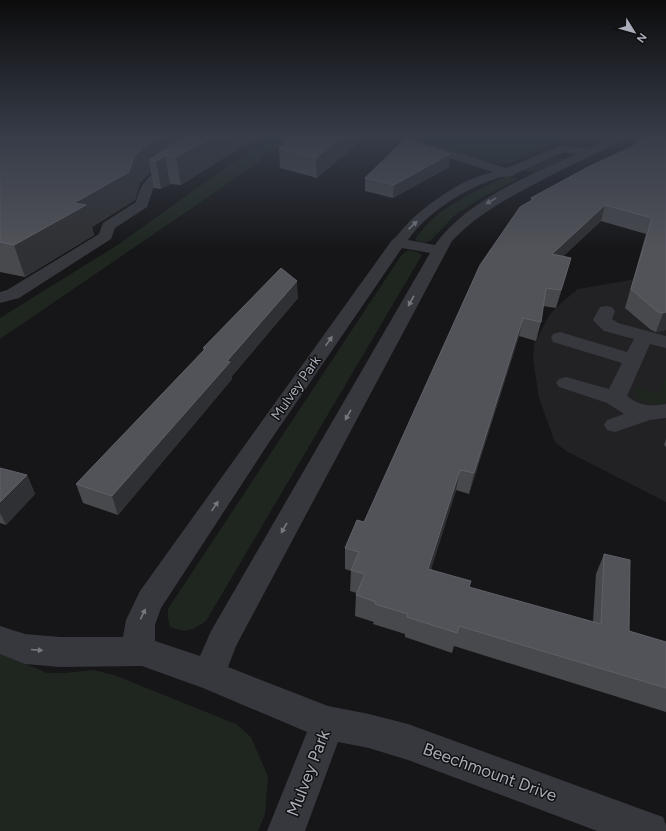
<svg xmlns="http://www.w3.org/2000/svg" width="666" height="831" viewBox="0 0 666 831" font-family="Figtree,sans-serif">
<rect width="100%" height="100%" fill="#161618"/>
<!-- built -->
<polygon fill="#222225" points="666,267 666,502 566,451 555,442 539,398 533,359 534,344 550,314 561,303 578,289 659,275"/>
<!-- green -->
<g fill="#1e261f">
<polygon points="277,135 298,135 258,159 261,161 0,339 0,318 119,244 236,160"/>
<path d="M 429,135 L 593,135 L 596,137 C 586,146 570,140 557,143 C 539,147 524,160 506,164 C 493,167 438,147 422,142 L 419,139 Z"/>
<polygon points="553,156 566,159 534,173 522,171"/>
<path d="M 508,176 L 514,177 L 518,179 L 483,197 L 455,215 L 430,241 L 422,243 L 415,240 C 417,235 421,232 424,228 C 447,203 477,190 508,176 Z"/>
<path d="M 409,250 L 418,252 L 422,255 L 206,621 C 191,631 187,633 170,627 L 168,618 L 168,609 L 400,257 L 405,252 Z"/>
<path d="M 666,376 L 666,403 C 654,405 640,404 635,390 L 637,387 L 659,394 Z"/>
<polygon points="0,653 47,673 64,673 93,670 114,675 236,724 251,737 268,777 265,814 258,831 0,831"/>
</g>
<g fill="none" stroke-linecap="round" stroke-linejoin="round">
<!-- minor -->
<g fill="#37383d" fill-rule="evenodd">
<path d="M 189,135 L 199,135 L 202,147 L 205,150 C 225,148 244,132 264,135 L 263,137 C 246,144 211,163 194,153 L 191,147 Z"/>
<path d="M 410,135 L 423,135 L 422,137 L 415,140 L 506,168 L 559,147 L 563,146 L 587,149 L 618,135 L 631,135 L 630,137 C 596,153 562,169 529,187 C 501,202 474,217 452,241 L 236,646 L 228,667 L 328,706 L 369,714 L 408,724 L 649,812 L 663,817 L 666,825 L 666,831 L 597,831 L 408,760 L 369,748 L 338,742 L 305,831 L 267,831 L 307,732 L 203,688 L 142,666 L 60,667 L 25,664 L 0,654 L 0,626 L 25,634 L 60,637 L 123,637 L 126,620 L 140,591 L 392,240 C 397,237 407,223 413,218 C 436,198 463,179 493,172 L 405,144 L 402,140 ZM 564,152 L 576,154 C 528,176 466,201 435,245 L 408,240 C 426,213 467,187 498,178 C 503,176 508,177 513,176 L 515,174 ZM 402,248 L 430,253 L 211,631 L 200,656 L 155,641 L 155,625 L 161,608 L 270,441 Z"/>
<path d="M 177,161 L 181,162 L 183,165 L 181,168 L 158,182 L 153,189 L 147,207 L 115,228 L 111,239 L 19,298 L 0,303 L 0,292 L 7,290 L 99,234 L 103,223 L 136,202 C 140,181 156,167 177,161 Z"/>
<path d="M 606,306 L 612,307 L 615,311 L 612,319 L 618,323 L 666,336 L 666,348 L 650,344 L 627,396 C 642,407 648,406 666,404 L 666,418 L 650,420 L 615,432 L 607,430 L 604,425 L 607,420 L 624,414 L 607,403 L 559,387 L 556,383 L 559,379 L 566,377 L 609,389 L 622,363 L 553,342 L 551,338 L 553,334 L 560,332 L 627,352 L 634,339 L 604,331 L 593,320 L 600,307 Z"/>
</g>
</g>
<!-- wall -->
<g fill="#47494d">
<polygon points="0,135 190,135 190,136 237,138 238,149 181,185 170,184 161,189 154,188 151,172 150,172 140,183 135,200 92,227 94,235 25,277 0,272"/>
<polygon points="279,135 365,135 365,137 317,178 280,168 279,148 285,144"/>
<polygon points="666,135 666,330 656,332 651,330 625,308 646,234 601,221 563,256 571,258 566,276 556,308 543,306 541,322 536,341 519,336 469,494 456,490 431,569 469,587 593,622 596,574 604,554 629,631 666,642 666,712 454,646 452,653 405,637 405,634 373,624 374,622 355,616 356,595 357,593 350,591 351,571 345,569 345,548 364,522 531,201 531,198 634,146 635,142"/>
<polygon points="449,167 393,198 365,191 365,178"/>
<polygon points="298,298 232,376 232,379 118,515 83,503 76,484 204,351 203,348"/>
<polygon points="666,439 666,447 664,445"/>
<polygon points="0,468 27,475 35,494 6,525 0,523"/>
</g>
<!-- shaded-wall -->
<g fill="#2f3033">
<polygon points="166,135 190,135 191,149 204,135 248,135 237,138 238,149 181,185 176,157 165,156 170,184 161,189 156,161 149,160 151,172 140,183 135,200 92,227 94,235 25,277 14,245 74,203 134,156 145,146"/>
<polygon points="345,135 365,135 365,137 317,178 316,158"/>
<polygon points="450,154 449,167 393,198 394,185"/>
<polygon points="605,205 601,221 548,271 552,254"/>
<polygon points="571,258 566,276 556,308 561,290"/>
<polygon points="297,281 298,298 232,376 232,379 118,515 112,496 227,361"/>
<polygon points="666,312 666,330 656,332 663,313"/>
<polygon points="523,318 519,336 469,494 474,473"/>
<polygon points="460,470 456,490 425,589 428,569"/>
<polygon points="27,475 35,494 6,525 0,513 0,502"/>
</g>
<!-- building -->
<g fill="#525359" stroke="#5f6168">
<polygon points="0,135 166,135 145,146 134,156 129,172 74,203 86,205 14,245 0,242"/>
<polygon points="192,135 216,135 176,157 165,156 156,161 149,160 173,144"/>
<polygon points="291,135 345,135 316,158 279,148 293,138"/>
<polygon points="648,135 666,135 666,312 663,313 658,312 631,289 652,218 605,205 552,254 571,258 561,290 546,288 541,322 523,318 474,473 460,470 428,569 471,581 469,587 601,624 604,554 630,560 629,631 666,642 666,688 459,626 457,633 407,617 408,614 375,604 376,602 356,595 365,574 351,570 359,552 345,548 357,520 364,522 480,265 520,207 534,199 531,198 588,167 640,143 635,142"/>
<polygon points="404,140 450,154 394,185 365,178"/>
<polygon points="281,268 297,281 227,361 230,362 112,496 76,484 206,348 203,348"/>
<polygon points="0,468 27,475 0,502"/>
</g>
<!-- one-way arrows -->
<defs><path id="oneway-solid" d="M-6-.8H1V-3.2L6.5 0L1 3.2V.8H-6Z"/></defs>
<g fill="#757881">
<use href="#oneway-solid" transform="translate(491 201) rotate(150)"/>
<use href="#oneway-solid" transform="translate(413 225) rotate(-43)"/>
<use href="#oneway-solid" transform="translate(411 301) rotate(119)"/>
<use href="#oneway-solid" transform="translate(329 341) rotate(-55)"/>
<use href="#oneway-solid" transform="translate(348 415) rotate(119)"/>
<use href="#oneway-solid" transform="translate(215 506) rotate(-56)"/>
<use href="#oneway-solid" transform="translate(284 528) rotate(120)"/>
<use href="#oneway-solid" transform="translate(143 614) rotate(-64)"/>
<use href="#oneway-solid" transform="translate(37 650) rotate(5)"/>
</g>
<!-- sky -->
<linearGradient id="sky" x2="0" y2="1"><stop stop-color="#0c0c0d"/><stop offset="0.54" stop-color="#363c48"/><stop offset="1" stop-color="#363c48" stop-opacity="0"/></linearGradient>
<rect width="666" height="251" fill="url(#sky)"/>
<g text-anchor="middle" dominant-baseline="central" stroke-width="3" stroke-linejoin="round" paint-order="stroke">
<!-- street labels -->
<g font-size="14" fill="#a8adb8" stroke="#111113">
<text transform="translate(296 388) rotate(-55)">Mulvey Park</text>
</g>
<!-- near-street labels -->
<g font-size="17" fill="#a8adb8" stroke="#111113">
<text transform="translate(490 772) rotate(20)">Beechmount Drive</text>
<text transform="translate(308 773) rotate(-69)">Mulvey Park</text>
</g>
</g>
<!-- north arrow -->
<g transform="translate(634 32) rotate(127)" stroke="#111113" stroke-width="3" paint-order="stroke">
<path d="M0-3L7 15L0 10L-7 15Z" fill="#a8adb8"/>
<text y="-6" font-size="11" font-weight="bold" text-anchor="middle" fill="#a8adb8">N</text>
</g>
</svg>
